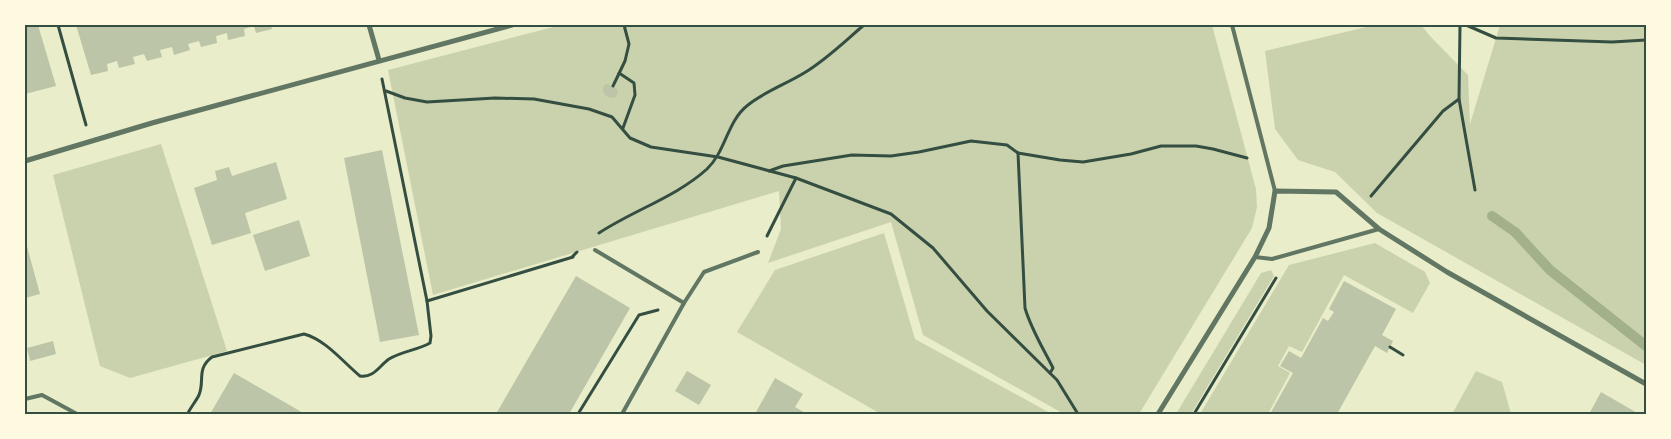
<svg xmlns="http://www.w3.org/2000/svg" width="1671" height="439" viewBox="0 0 1671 439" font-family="'Space Grotesk',sans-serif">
<rect width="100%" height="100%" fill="#e9edc9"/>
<!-- green -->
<g fill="#cad2ad">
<polygon points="561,25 1212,25 1256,189 1257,207 1252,228 1139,414 1064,414 923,335 891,222 768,263 781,229 779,191 433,295 388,70"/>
<polygon points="1375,25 1421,25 1430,36 1468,75 1470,124 1500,25 1646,25 1646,365 1377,213 1335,172 1298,160 1275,129 1265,51"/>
<polygon points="161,144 227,351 130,378 100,366 53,175"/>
<polygon points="884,233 915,339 1052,414 881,414 737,332 775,270"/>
<polygon points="1375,243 1425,272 1430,283 1413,313 1344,275 1302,352 1289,346 1278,366 1290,373 1268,414 1200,414 1289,265"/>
<polygon points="1271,270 1274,276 1191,414 1176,414 1261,273"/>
<polygon points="1476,371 1502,382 1511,414 1452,414"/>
</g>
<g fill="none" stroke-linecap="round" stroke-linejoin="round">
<!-- stream -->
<polyline stroke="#a3b18a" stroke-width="10" points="1492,216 1515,232 1550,270 1646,346"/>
</g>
<!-- building -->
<g fill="#bcc5a7">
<polygon points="38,25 56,86 25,94 25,26"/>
<polygon points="76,25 271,25 272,29 256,33 254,26 244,29 245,36 228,40 227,33 216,36 217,43 201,47 199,41 188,44 190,50 174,55 172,47 160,50 162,57 147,61 144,54 133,57 135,64 119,68 117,61 107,64 108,71 91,75"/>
<polygon points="607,84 616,88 618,91 616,97 610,98 604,94 603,89 604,85"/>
<polygon points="382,150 419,335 380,342 344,158"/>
<polygon points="276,162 287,199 245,213 251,233 212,245 194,188 217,180 215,171 229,167 232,176"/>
<polygon points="299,220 310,256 265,271 253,235"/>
<polygon points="25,239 40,294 25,298"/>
<polygon points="576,276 630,308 569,414 496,414"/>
<polygon points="1344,281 1396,309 1382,335 1393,341 1387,353 1375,346 1337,414 1270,414 1293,373 1280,366 1289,351 1301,358 1323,318 1328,321 1334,312 1329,309"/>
<polygon points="53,341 56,354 30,361 27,348"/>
<polygon points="687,371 711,385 699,405 675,391"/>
<polygon points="234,373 305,414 210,414"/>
<polygon points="775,378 803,394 795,407 807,414 755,414"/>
<polygon points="1601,392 1639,414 1589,414"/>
</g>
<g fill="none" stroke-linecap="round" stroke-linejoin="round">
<!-- path -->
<g stroke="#344e41" stroke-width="3">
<polyline points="58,25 86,125"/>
<polyline points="1460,25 1459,99 1475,190"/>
<polyline points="1466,25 1496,38 1612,42 1646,40"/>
<polyline points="619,73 634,83 635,95 623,128"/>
<polyline points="613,86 625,61 629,44 624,25"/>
<polyline points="386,91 405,98 427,102 495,98 534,99 589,109 612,117 630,138 651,147 718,157 796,178 891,214 933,248 987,311 1057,380 1078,414"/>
<path d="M 1018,153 L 1025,308 C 1031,329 1043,348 1053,368 L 1050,373"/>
<polyline points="769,171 783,166 852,155 891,156 919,152 971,141 1007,145 1018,153 1060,160 1083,162 1131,154 1161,146 1196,146 1213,149 1247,158"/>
<polyline points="1371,196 1443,111 1459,99"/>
<path d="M 599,233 C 634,210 676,197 707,169 C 726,151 727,121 748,105 C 762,93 788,83 804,73 C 826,60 845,41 864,25"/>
<polyline points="767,236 796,178"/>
<polyline points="572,257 577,252"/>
<polyline points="427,301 573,257"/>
<polyline points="1390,347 1403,355"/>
<path d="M 188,413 C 191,407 196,401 199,395 C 205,380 196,369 212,357 L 304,334 C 326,340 343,362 360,376 C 374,378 379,366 389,359 C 402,351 418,350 430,343 L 431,336 L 427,301 L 382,79"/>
<polyline points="578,414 639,315 658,310"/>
<polyline points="1194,414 1276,278"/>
</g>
<!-- service -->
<g stroke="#617663" stroke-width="4">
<polyline points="1232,25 1275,191"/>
<polyline points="595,250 684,303"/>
<polyline points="1255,257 1272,259 1379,229"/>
<polyline points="25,399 42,395 77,414"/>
<polyline points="622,414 684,303 704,272 758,252"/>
</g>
<!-- minor -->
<g stroke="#617663" stroke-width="5">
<polyline points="369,25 379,60"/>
<polyline points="25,161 152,123 512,25"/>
<polyline points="1158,414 1255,257 1269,228 1275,191 1336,192 1379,229 1447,272 1646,384"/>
</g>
</g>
<!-- border -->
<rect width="1671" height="439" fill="none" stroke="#fefae0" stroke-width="52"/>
<rect x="26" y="26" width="1619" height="387" fill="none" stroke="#344e41" stroke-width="2"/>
</svg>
